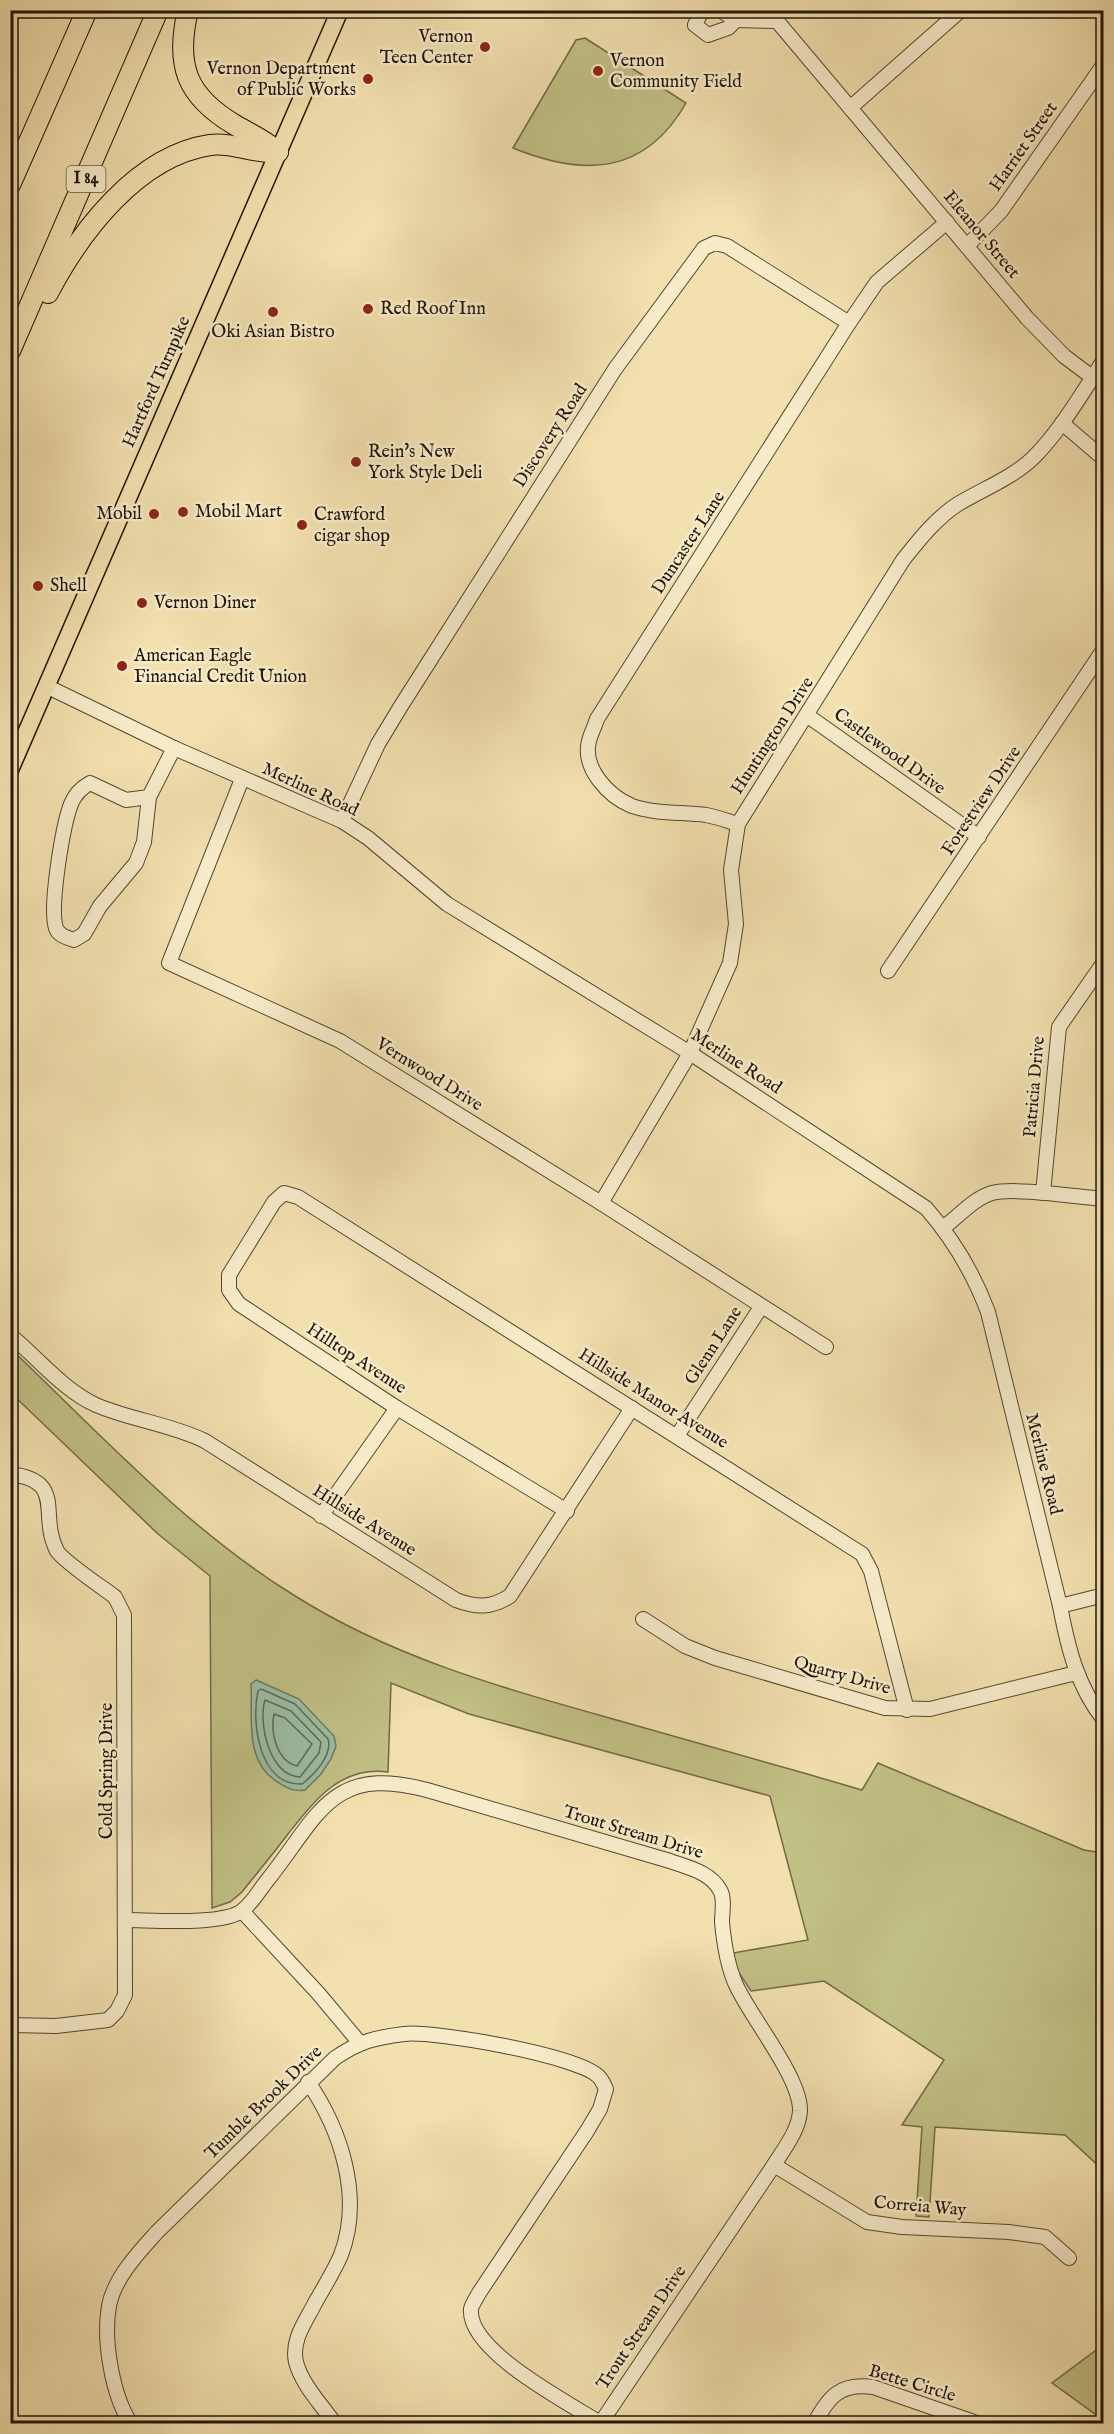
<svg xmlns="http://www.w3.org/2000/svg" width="1114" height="2434" viewBox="0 0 1114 2434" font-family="'IM FELL English',serif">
<rect width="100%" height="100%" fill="#f2e0ae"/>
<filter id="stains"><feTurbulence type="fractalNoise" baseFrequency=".00333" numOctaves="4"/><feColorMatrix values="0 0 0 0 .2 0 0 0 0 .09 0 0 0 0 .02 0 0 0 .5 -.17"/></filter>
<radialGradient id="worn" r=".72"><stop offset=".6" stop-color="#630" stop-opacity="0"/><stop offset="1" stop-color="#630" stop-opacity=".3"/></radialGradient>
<!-- green -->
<g fill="#c1c085" stroke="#706a46" stroke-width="1.5">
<path d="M 585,38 L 686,103 C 645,175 584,177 513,148 L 576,40 Z"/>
<path d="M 10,1348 C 100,1434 186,1528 292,1594 C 389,1656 496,1686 606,1717 C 692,1741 777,1765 862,1790 L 878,1763 L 1084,1850 L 1103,1853 L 1103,2170 L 1065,2135 L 935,2127 L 929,2217 L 916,2216 L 922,2127 L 902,2125 L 944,2060 L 824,1981 L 751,1991 L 737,1970 L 733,1953 L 808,1940 L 770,1796 L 469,1714 L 391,1683 L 388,1772 C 340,1766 315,1800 288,1834 C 273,1854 257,1873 242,1892 L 230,1902 L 212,1908 L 210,1576 L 158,1534 L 11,1393 Z"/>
<polygon points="1103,2345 1103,2423 1099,2423 1099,2417 1052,2383"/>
</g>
<!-- water -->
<path fill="#9cbea4" stroke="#6a7a65" stroke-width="1.5" d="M 256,1680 L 299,1699 L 334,1736 L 336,1746 L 331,1759 L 321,1774 L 305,1790 C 294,1792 288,1788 279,1783 C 243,1762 253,1717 251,1684 Z"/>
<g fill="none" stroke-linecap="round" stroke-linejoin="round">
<!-- shore -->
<g stroke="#5e6956" stroke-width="1.5">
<path d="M 261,1689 L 295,1704 L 328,1739 C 333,1755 314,1775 302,1784 C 259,1786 251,1722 258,1691 Z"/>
<path d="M 265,1700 L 291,1711 L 321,1742 L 319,1753 L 300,1777 C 269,1776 258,1722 265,1700 Z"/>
<path d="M 274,1714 L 285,1718 L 312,1744 L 297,1766 C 277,1761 270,1733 274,1714 Z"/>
</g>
<!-- minor casing -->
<g stroke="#544731" stroke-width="16">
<g id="minor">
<polyline points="702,10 695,25 708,35 728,28 736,20"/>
<polyline points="720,10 736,20 777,21 1027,318 1064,356 1092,377"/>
<polyline points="850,108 961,10"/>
<polyline points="967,246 1001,211 1104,64"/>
<polyline points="1062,423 1104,459"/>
<path d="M 46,686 L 174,748 L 342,821 L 368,838 L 447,904 L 690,1053 L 926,1208 C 954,1240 973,1272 988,1312 L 1060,1606 C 1068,1648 1077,1686 1104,1720"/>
<polyline points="808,716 979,837"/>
<polyline points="242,779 169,963 340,1041 601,1203 826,1347"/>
<path d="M 149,797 L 126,800 L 90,783 C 81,788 75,794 71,804 C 63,825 49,907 56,928 C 58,935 67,938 74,940 L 84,934 L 100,906 L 136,863 L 144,842 L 149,797 L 174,748"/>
<polyline points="342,821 378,744 401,706 615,369 704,248 715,243 727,246 849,323"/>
<path d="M 738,824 C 728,821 717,817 706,815 C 682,812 655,814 632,806 C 608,796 582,768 589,741 C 591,733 595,726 597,719 L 849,323 L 877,282 L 947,222"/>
<polyline points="888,971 1104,649"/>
<polyline points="1043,1193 1059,1027 1104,962"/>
<path d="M 601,1203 L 690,1053 L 730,963 L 736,924 L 731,870 L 738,824 L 903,560 C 919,540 936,518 958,504 C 983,489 1012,478 1033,458 C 1061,430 1082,393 1104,360"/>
<path d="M 943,1228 C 958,1217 974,1198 992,1193 C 1016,1187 1077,1197 1104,1199"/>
<path d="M 10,1335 C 38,1358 63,1390 96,1405 C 131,1420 170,1424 205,1441 L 456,1600 C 477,1608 491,1608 510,1596 L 632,1408"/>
<polyline points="677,1436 761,1307"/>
<path d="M 10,1474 C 67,1481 38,1514 57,1551 C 63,1561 103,1588 115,1597 L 124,1615 L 125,1995 L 117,2011 L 108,2020 L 56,2026 L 10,2025"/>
<polyline points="567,1511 397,1408 239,1304 229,1290 229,1275 274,1202 284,1193 298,1197 862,1554 871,1571 907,1710"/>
<polyline points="321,1516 397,1408"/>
<polyline points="1060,1606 1104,1595"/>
<polyline points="643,1619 685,1646 715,1658 885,1708 930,1709 1076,1673"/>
<polyline points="242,1911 318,1993 359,2042"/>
<path d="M 126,1920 C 152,1920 224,1926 243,1910 C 252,1903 259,1891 266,1882 C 319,1816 330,1764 427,1790 L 670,1861 C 689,1868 710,1872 720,1890 C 725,1898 722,1913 722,1922 C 724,1944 727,1965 736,1985 C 751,2018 801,2078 800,2111 C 799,2130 784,2149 774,2165 L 600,2424"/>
<path d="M 308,2082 C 341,2130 363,2197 341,2255 C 334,2271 324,2287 315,2303 C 306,2321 291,2340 296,2362 C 302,2385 322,2405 335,2424"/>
<polyline points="774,2165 867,2222 902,2227 1009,2232 1045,2237 1069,2258"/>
<path d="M 131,2424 C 112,2395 103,2340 109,2306 C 114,2278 139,2252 157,2232 L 335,2058 C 360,2041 374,2038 404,2034 C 433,2030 580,2056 599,2077 C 602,2080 604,2085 606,2089 L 600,2109 L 587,2131 L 479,2293 C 477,2297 472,2304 471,2309 C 467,2351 569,2403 600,2423"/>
<path d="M 814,2424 C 829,2396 840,2383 873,2387 L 980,2424"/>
</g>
</g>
<!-- major casing -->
<g stroke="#201407" stroke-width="19">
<polyline id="major" points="10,770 340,10"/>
</g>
<!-- highway casing -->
<g stroke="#201407" stroke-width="22">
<g id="highway">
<path d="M 188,10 C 175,65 186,96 235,125 C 250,134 265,140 278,152"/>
<polyline points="10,185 87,10"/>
<path d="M 48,293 C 80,232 137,156 210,145 C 233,142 254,154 278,152"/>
<polyline points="10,351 158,10"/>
</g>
</g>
<!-- minor -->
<use href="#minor" stroke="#f7ebca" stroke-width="14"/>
<!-- major -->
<use href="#major" stroke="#f2e0ae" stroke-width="16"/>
<!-- highway -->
<use href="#highway" stroke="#f2e0ae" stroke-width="20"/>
</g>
<!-- markers -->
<g fill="#8f2418" stroke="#f7ebca" stroke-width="2">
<circle cx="485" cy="47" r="6"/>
<circle cx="598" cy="71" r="6"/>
<circle cx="368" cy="79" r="6"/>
<circle cx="368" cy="309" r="6"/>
<circle cx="273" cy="312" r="6"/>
<circle cx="356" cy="462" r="6"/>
<circle cx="183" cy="512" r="6"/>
<circle cx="154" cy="514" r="6"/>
<circle cx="302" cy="525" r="6"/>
<circle cx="38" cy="586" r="6"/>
<circle cx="142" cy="603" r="6"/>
<circle cx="122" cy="666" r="6"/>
</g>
<g text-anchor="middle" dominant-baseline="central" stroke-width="5" stroke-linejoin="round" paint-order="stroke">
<!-- shield labels -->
<rect fill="#f7ebca" stroke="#605442" stroke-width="1.5" x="66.5" y="166" width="39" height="26" rx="4.5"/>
<g font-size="16" font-weight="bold" fill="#201407">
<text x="86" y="179">I 84</text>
</g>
<!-- poi labels -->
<g font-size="18" fill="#201407" stroke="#f7ebca" text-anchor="start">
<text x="473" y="37" text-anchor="end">Vernon<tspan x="473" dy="21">Teen Center</tspan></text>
<text x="610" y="61">Vernon<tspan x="610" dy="21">Community Field</tspan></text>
<text x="356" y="69" text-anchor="end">Vernon Department<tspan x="356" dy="21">of Public Works</tspan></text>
<text x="380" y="309">Red Roof Inn</text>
<text x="273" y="332" text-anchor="middle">Oki Asian Bistro</text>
<text x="368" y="452">Rein's New<tspan x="368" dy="21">York Style Deli</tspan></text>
<text x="195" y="512">Mobil Mart</text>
<text x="142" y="514" text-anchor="end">Mobil</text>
<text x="314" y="515">Crawford<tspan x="314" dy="21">cigar shop</tspan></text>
<text x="50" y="586">Shell</text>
<text x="154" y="603">Vernon Diner</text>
<text x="134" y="656">American Eagle<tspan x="134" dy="21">Financial Credit Union</tspan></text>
</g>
<!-- street labels -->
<g font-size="18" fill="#201407" stroke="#f7ebca">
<text transform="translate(1024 147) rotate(-55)">Harriet Street</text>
<text transform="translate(981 235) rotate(50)">Eleanor Street</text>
<text transform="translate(157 382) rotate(-66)">Hartford Turnpike</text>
<text transform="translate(551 436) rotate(-57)">Discovery Road</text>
<text transform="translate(689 543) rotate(-57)">Duncaster Lane</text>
<text transform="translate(773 736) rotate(-57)">Huntington Drive</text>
<text transform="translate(889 752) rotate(36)">Castlewood Drive</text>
<text transform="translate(310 790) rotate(25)">Merline Road</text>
<text transform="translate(982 801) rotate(-56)">Forestview Drive</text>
<text transform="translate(736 1062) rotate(33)">Merline Road</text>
<text transform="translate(429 1075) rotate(32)">Vernwood Drive</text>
<text transform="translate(1035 1087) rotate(-85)">Patricia Drive</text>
<text transform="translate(714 1346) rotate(-57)">Glenn Lane</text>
<text transform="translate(356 1359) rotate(33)">Hilltop Avenue</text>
<text transform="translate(653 1399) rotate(32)">Hillside Manor Avenue</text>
<text transform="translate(1043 1464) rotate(76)">Merline Road</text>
<text transform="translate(364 1521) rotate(32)">Hillside Avenue</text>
<text transform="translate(842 1676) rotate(16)">Quarry Drive</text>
<text transform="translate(107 1771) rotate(-90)">Cold Spring Drive</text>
<text transform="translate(633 1833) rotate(17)">Trout Stream Drive</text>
<text transform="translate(264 2103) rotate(-44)">Tumble Brook Drive</text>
<text transform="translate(920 2207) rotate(5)">Correia Way</text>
<text transform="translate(642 2328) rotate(-56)">Trout Stream Drive</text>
<text transform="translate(912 2384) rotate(17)">Bette Circle</text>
</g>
</g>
<!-- margin -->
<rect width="1114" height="2434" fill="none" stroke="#f2e0ae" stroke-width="36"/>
<rect x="12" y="12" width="1090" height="2410" fill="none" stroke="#201407" stroke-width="3"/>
<rect x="18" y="18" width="1078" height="2398" fill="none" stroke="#201407" stroke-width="1.5"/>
<rect width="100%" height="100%" filter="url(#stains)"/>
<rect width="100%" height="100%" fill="url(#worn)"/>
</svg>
